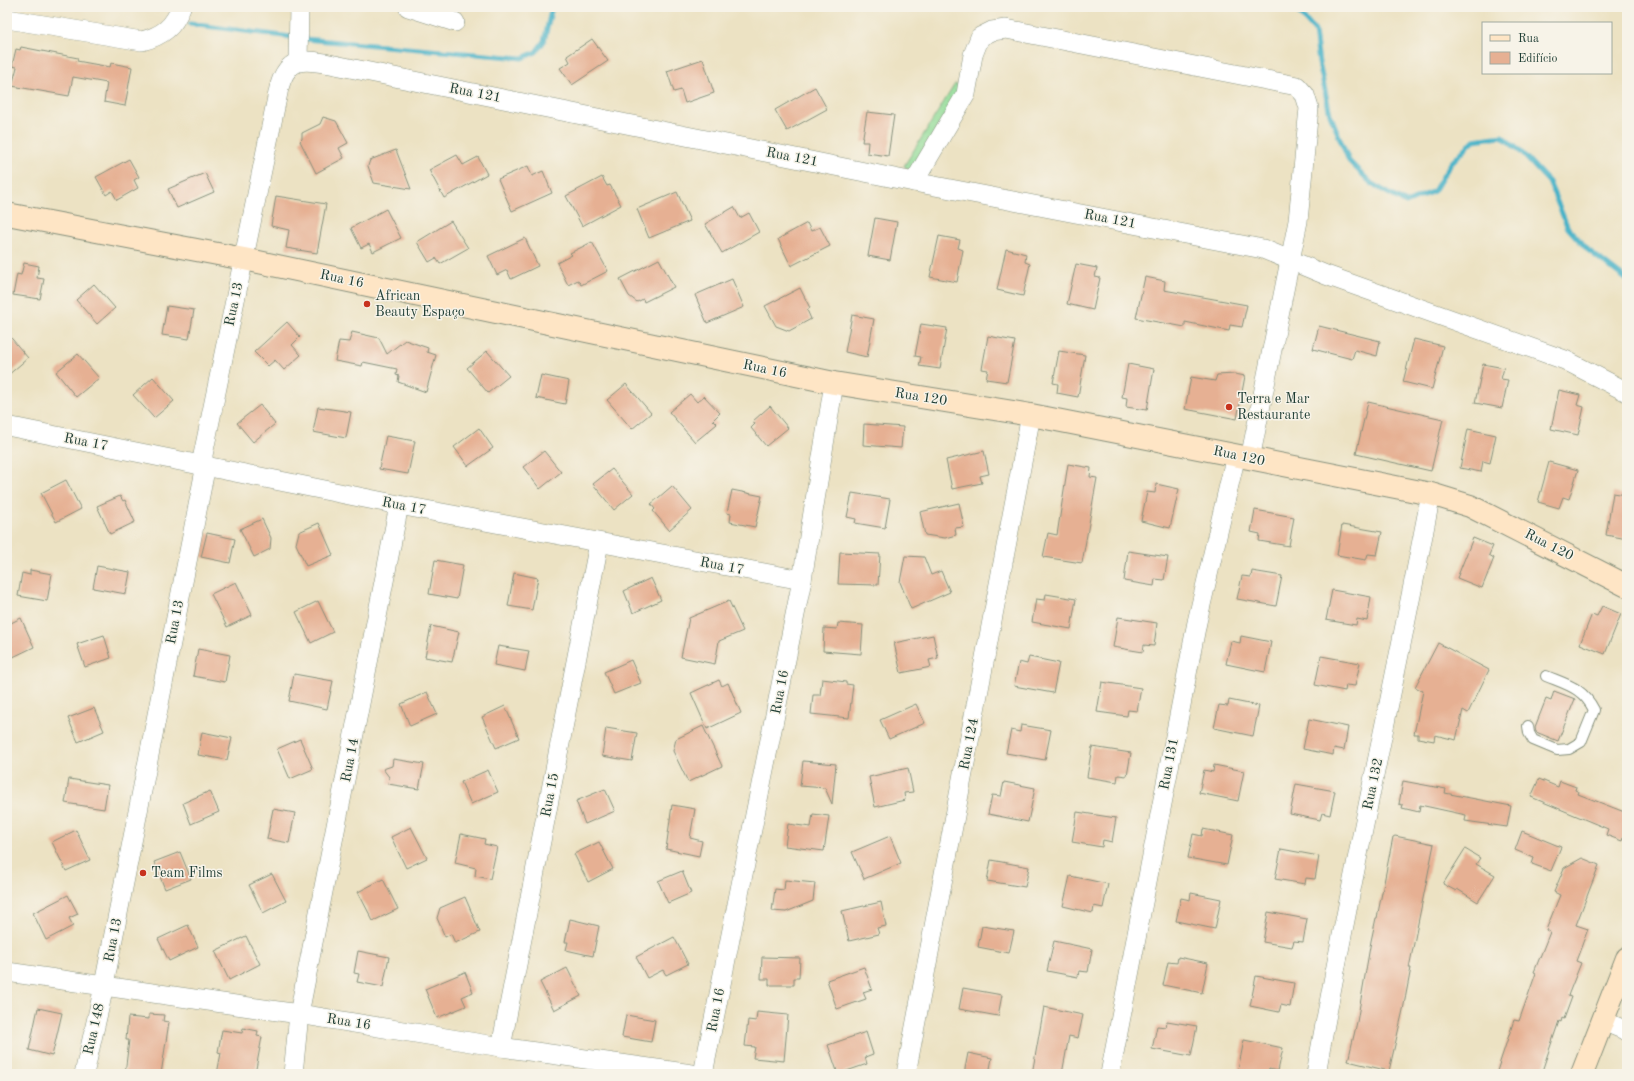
<svg xmlns="http://www.w3.org/2000/svg" width="1634" height="1081" viewBox="0 0 1634 1081" font-family="'Old Standard TT',serif">
<rect width="100%" height="100%" fill="#f7f3e8"/>
<filter id="ink" filterUnits="userSpaceOnUse"><feTurbulence type="fractalNoise" baseFrequency=".025" numOctaves="2"/><feDisplacementMap in="SourceGraphic" scale="8" xChannelSelector="R" yChannelSelector="G"/><feConvolveMatrix kernelMatrix="1 2 1 2 8 2 1 2 1" color-interpolation-filters="sRGB"/></filter>
<filter id="wash" filterUnits="userSpaceOnUse"><feTurbulence type="fractalNoise" baseFrequency=".012" numOctaves="4" result="noise"/><feDisplacementMap in="SourceGraphic" scale="16" xChannelSelector="R" yChannelSelector="G"/><feGaussianBlur stdDeviation="0.9" result="paint"/><feColorMatrix in="noise" values="0 0 0 0 0 0 0 0 0 0 0 0 0 0 0 0 0 1.4 0 .05"/><feComposite in="paint" operator="in"/></filter>
<g filter="url(#wash)">
<rect width="100%" height="100%" fill="#ece2c3"/>
<!-- green -->
<polygon fill="#92dc98" stroke="#588c66" points="955,84 963,88 911,171 904,166"/>
<g fill="none" stroke-linecap="round" stroke-linejoin="round">
<!-- stream -->
<g stroke="#4ab3c8" stroke-width="5">
<polyline points="1294,7 1315,31 1319,63 1330,114 1349,161 1372,184 1406,203 1434,191 1451,163 1474,140 1502,136 1521,152 1549,182 1568,228 1588,250 1627,280"/>
<polyline points="190,24 291,37"/>
<polyline points="305,39 522,58 536,52 544,41 552,7"/>
</g>
</g>
<g id="blocks">
<!-- building -->
<g fill="#e6b093">
<polygon points="592,39 608,61 572,85 560,68 570,62 567,56"/>
<polygon points="21,47 78,58 77,61 110,67 111,63 132,67 125,106 104,102 107,83 73,77 69,96 12,86 17,67 12,66 16,49 20,50"/>
<polygon points="703,59 714,93 685,103 681,90 674,92 667,71"/>
<polygon points="815,87 827,109 787,131 775,110"/>
<polygon points="867,112 894,115 888,156 867,153 868,142 862,142"/>
<polygon points="323,117 336,121 348,143 339,148 344,158 316,173 300,141 302,139 302,133 320,124"/>
<polygon points="396,150 411,189 374,183 368,166 370,160"/>
<polygon points="457,155 463,165 478,157 487,174 444,198 429,170"/>
<polygon points="129,159 139,177 134,180 138,188 117,200 112,191 106,195 96,177"/>
<polygon points="528,166 532,176 543,171 552,193 512,211 498,179"/>
<polygon points="205,173 214,192 177,208 168,189"/>
<polygon points="602,177 607,186 610,185 621,205 582,226 566,196"/>
<polygon points="677,192 690,221 649,238 637,209"/>
<polygon points="276,196 326,204 317,253 286,248 289,230 271,226"/>
<polygon points="734,207 740,218 749,213 759,232 722,253 705,224"/>
<polygon points="386,209 401,238 373,252 369,244 361,248 351,228"/>
<polygon points="875,218 897,222 890,260 868,256"/>
<polygon points="451,221 468,248 440,264 436,258 429,262 417,242"/>
<polygon points="807,223 811,231 820,227 830,246 791,266 778,239"/>
<polygon points="939,236 960,240 958,248 963,250 957,282 930,277"/>
<polygon points="525,238 538,266 511,279 507,270 497,275 488,256"/>
<polygon points="592,242 608,271 581,285 578,280 568,285 557,263 572,255 570,253"/>
<polygon points="1006,249 1026,254 1025,262 1030,264 1023,296 997,290"/>
<polygon points="659,259 674,287 644,302 643,299 637,302 629,296 620,279"/>
<polygon points="24,263 39,266 37,278 44,279 40,299 13,295 17,274 21,275"/>
<polygon points="1076,264 1097,268 1095,277 1100,278 1093,310 1067,304"/>
<polygon points="1145,277 1165,281 1164,290 1247,305 1242,327 1230,325 1229,331 1185,322 1185,327 1136,318"/>
<polygon points="732,279 744,307 707,323 695,295"/>
<polygon points="94,284 115,308 97,324 76,300"/>
<polygon points="800,288 810,308 807,310 811,319 789,331 776,326 765,306"/>
<polygon points="167,306 194,310 189,339 162,335"/>
<polygon points="852,315 874,319 867,357 845,352"/>
<polygon points="287,322 300,337 292,345 301,355 284,370 275,360 268,366 254,352"/>
<polygon points="921,324 947,328 940,369 919,366 921,357 915,356"/>
<polygon points="1319,326 1380,341 1377,356 1355,350 1352,359 1313,349"/>
<polygon points="352,332 379,338 387,354 405,340 428,348 427,352 436,355 426,392 398,382 399,376 396,375 397,369 363,362 362,366 335,361 339,341 349,342"/>
<polygon points="7,333 28,358 7,376"/>
<polygon points="988,336 1015,341 1007,382 986,379 988,370 982,369"/>
<polygon points="1414,339 1443,346 1432,389 1403,382"/>
<polygon points="487,351 509,376 488,393 467,368"/>
<polygon points="1059,351 1085,355 1078,397 1057,393 1058,384 1053,383"/>
<polygon points="78,354 99,378 76,397 56,372"/>
<polygon points="1128,364 1154,369 1147,410 1126,407 1127,398 1122,397"/>
<polygon points="1483,364 1504,368 1501,379 1508,380 1502,408 1475,403"/>
<polygon points="1235,374 1245,376 1237,419 1185,409 1191,377 1215,381 1217,375"/>
<polygon points="541,375 569,381 565,404 536,398"/>
<polygon points="153,377 174,401 154,418 133,395"/>
<polygon points="626,384 651,413 632,429 607,400"/>
<polygon points="1559,390 1580,395 1577,405 1584,407 1578,435 1551,429"/>
<polygon points="690,394 697,402 704,396 720,413 713,420 717,424 695,442 669,412"/>
<polygon points="1368,402 1443,419 1431,471 1356,454"/>
<polygon points="260,405 275,424 253,442 237,423"/>
<polygon points="770,406 788,428 766,446 751,428 755,424 753,421"/>
<polygon points="318,407 351,412 346,438 313,432"/>
<polygon points="864,424 903,427 901,448 863,445"/>
<polygon points="479,428 493,448 468,466 454,447"/>
<polygon points="1468,429 1496,435 1490,463 1483,461 1481,472 1460,468"/>
<polygon points="386,436 415,441 408,474 379,469"/>
<polygon points="544,451 561,472 540,489 523,467"/>
<polygon points="984,451 989,474 980,476 982,483 952,489 946,460"/>
<polygon points="1549,462 1578,470 1569,499 1563,497 1559,508 1538,502"/>
<polygon points="1068,464 1091,468 1090,477 1097,478 1082,563 1043,557 1048,533 1057,535"/>
<polygon points="612,469 633,494 614,510 593,484"/>
<polygon points="66,480 81,509 56,522 41,493"/>
<polygon points="1156,484 1179,489 1170,528 1141,521 1147,492 1155,493"/>
<polygon points="672,486 692,510 669,530 653,511 655,509 651,504"/>
<polygon points="732,490 762,496 755,527 730,522 731,514 727,513"/>
<polygon points="852,493 890,499 885,528 855,523 856,519 847,517"/>
<polygon points="1613,493 1627,495 1627,539 1606,535"/>
<polygon points="120,496 123,501 125,500 135,522 110,534 97,506"/>
<polygon points="959,503 964,527 955,528 956,535 945,538 925,535 920,512"/>
<polygon points="1255,510 1294,517 1289,546 1259,541 1260,534 1251,532"/>
<polygon points="262,519 271,538 270,549 254,557 240,529"/>
<polygon points="319,523 333,555 306,566 296,544 299,532"/>
<polygon points="1342,525 1382,532 1377,555 1368,554 1366,560 1337,555"/>
<polygon points="207,533 235,539 230,563 201,557"/>
<polygon points="1473,538 1493,546 1489,555 1494,558 1482,588 1457,578"/>
<polygon points="1128,551 1168,557 1164,580 1155,579 1154,586 1124,581"/>
<polygon points="840,552 880,554 878,585 838,584"/>
<polygon points="905,556 924,557 931,575 941,571 950,592 911,609 900,582"/>
<polygon points="435,560 463,565 457,599 429,594"/>
<polygon points="97,566 130,572 126,594 93,588"/>
<polygon points="30,570 52,574 47,601 18,596 22,573 30,575"/>
<polygon points="1252,571 1282,576 1276,606 1237,599 1242,576 1251,577"/>
<polygon points="514,573 538,578 532,610 508,606"/>
<polygon points="651,578 661,600 633,613 624,591"/>
<polygon points="236,582 252,615 227,627 211,594"/>
<polygon points="1332,590 1371,597 1367,621 1357,619 1356,625 1326,620"/>
<polygon points="1046,594 1076,599 1071,629 1032,622 1036,599 1045,600"/>
<polygon points="318,601 333,632 311,643 296,612"/>
<polygon points="729,601 743,631 719,641 715,664 681,657 689,618"/>
<polygon points="1602,606 1621,614 1605,654 1580,644 1592,614 1597,616"/>
<polygon points="1118,617 1157,623 1154,646 1144,645 1143,652 1113,647"/>
<polygon points="21,618 34,647 11,658 7,649 7,625"/>
<polygon points="838,623 863,625 861,654 823,651 824,628 837,629"/>
<polygon points="431,626 459,632 452,662 425,657"/>
<polygon points="104,635 111,658 85,667 77,644"/>
<polygon points="933,635 938,658 929,660 931,667 901,673 894,643"/>
<polygon points="1241,636 1271,642 1265,672 1226,664 1231,641 1240,643"/>
<polygon points="1438,643 1489,670 1468,713 1463,710 1456,740 1435,735 1434,741 1418,738 1418,734 1414,734 1423,691 1415,687"/>
<polygon points="498,646 529,651 525,671 494,665"/>
<polygon points="198,649 230,655 225,682 193,676"/>
<polygon points="1321,656 1360,663 1355,686 1346,685 1345,691 1315,685"/>
<polygon points="1029,657 1059,663 1053,693 1014,686 1019,662 1027,664"/>
<polygon points="631,660 641,683 614,694 604,672"/>
<polygon points="294,674 333,681 327,709 289,701"/>
<polygon points="822,679 846,682 846,684 853,685 849,718 811,714 813,695 820,695"/>
<polygon points="719,680 722,686 728,683 741,713 707,729 691,693"/>
<polygon points="1102,682 1141,688 1137,711 1128,710 1127,716 1097,712"/>
<polygon points="1554,691 1575,699 1558,741 1536,732 1535,727 1546,699 1551,701"/>
<polygon points="427,692 437,714 410,726 401,704"/>
<polygon points="1229,700 1259,706 1253,736 1214,728 1219,705 1228,706"/>
<polygon points="916,704 925,723 889,739 880,720"/>
<polygon points="505,706 519,738 496,748 482,717"/>
<polygon points="94,708 104,731 78,742 68,718"/>
<polygon points="1309,719 1348,727 1344,750 1334,748 1333,755 1303,749"/>
<polygon points="1021,725 1051,730 1045,760 1006,753 1011,730 1020,732"/>
<polygon points="703,726 722,766 688,782 673,751 676,739"/>
<polygon points="606,728 637,733 632,761 602,756"/>
<polygon points="202,732 232,738 227,760 198,755"/>
<polygon points="300,739 313,769 290,779 277,749"/>
<polygon points="1092,747 1131,753 1127,776 1118,775 1117,782 1087,777"/>
<polygon points="393,759 424,764 419,789 388,784 389,777 383,769 392,766"/>
<polygon points="803,761 836,764 832,804 825,788 800,786"/>
<polygon points="1214,765 1244,771 1238,801 1199,793 1204,770 1213,772"/>
<polygon points="908,768 913,792 904,793 905,800 875,807 869,777"/>
<polygon points="488,770 498,792 471,804 461,782"/>
<polygon points="69,779 108,785 104,809 65,803"/>
<polygon points="1539,779 1558,787 1560,781 1576,787 1575,790 1579,792 1578,794 1627,813 1627,839 1623,838 1622,841 1606,835 1608,829 1531,797"/>
<polygon points="1403,781 1446,789 1445,793 1511,806 1507,827 1465,821 1466,815 1420,805 1419,812 1402,808 1403,805 1399,804"/>
<polygon points="1004,782 1035,788 1028,822 988,814 992,795 1001,796"/>
<polygon points="1296,784 1335,791 1330,815 1322,813 1320,820 1290,814"/>
<polygon points="605,789 615,811 585,824 576,801"/>
<polygon points="210,791 219,812 191,824 183,803"/>
<polygon points="672,805 695,809 690,838 702,841 699,856 666,849"/>
<polygon points="273,809 295,813 289,843 267,839"/>
<polygon points="1077,812 1116,818 1112,842 1103,840 1102,847 1072,842"/>
<polygon points="813,814 829,816 824,851 785,846 788,824 811,827"/>
<polygon points="411,827 427,858 406,868 391,837"/>
<polygon points="1203,829 1233,835 1227,865 1188,858 1193,834 1202,836"/>
<polygon points="76,830 90,860 66,871 52,842"/>
<polygon points="1522,831 1561,847 1551,871 1532,864 1534,858 1515,850"/>
<polygon points="461,834 485,839 484,844 497,847 490,879 475,876 476,868 455,863"/>
<polygon points="890,836 901,863 864,879 852,852"/>
<polygon points="1395,836 1434,844 1409,968 1411,968 1403,1010 1389,1071 1348,1061 1357,1022 1371,941 1376,918 1377,918 1393,837"/>
<polygon points="599,842 613,869 588,882 574,854"/>
<polygon points="1281,849 1319,856 1315,879 1306,878 1305,884 1275,879"/>
<polygon points="1465,849 1480,858 1476,864 1495,875 1478,902 1457,889 1456,891 1443,884"/>
<polygon points="180,852 191,879 165,889 154,862"/>
<polygon points="1582,858 1599,865 1576,925 1588,929 1576,961 1581,963 1569,993 1568,996 1572,997 1564,1019 1562,1018 1561,1022 1559,1021 1541,1074 1496,1074 1514,1020 1519,1021 1536,973 1534,972 1550,932 1546,930 1560,895 1554,892 1564,868"/>
<polygon points="991,860 1029,867 1025,887 987,881"/>
<polygon points="682,871 691,893 668,903 658,881"/>
<polygon points="272,874 286,901 263,913 249,885"/>
<polygon points="1070,876 1108,884 1103,908 1094,906 1093,913 1063,906"/>
<polygon points="383,879 398,909 373,921 358,892"/>
<polygon points="785,880 815,883 813,901 786,912 772,911 775,889 784,890"/>
<polygon points="1191,893 1221,899 1215,929 1176,921 1181,898 1190,900"/>
<polygon points="68,895 78,914 69,918 73,926 46,940 33,913"/>
<polygon points="465,897 480,932 455,943 451,934 445,937 437,918 440,908"/>
<polygon points="881,902 886,926 877,928 879,934 849,941 842,911"/>
<polygon points="1268,912 1307,919 1303,942 1294,941 1292,947 1263,942"/>
<polygon points="570,919 599,926 593,956 566,950 568,942 565,942"/>
<polygon points="188,925 198,947 169,961 158,939"/>
<polygon points="982,926 1014,931 1009,953 978,947"/>
<polygon points="246,936 260,964 229,980 215,951"/>
<polygon points="674,937 688,964 666,975 663,970 647,978 636,957"/>
<polygon points="1054,941 1092,949 1088,972 1079,971 1078,977 1047,971"/>
<polygon points="358,951 389,957 383,987 357,982 359,974 354,973"/>
<polygon points="762,957 800,958 799,978 794,978 794,985 769,985 769,979 761,979"/>
<polygon points="1178,957 1208,963 1202,993 1163,985 1168,962 1177,963"/>
<polygon points="864,967 872,989 863,992 866,999 837,1009 827,980"/>
<polygon points="567,968 581,996 554,1010 540,982"/>
<polygon points="465,972 473,992 462,997 466,1006 437,1018 425,989"/>
<polygon points="1256,976 1294,983 1290,1007 1281,1005 1279,1012 1250,1006"/>
<polygon points="963,988 1002,995 998,1016 959,1009"/>
<polygon points="1044,1007 1083,1015 1078,1038 1069,1036 1062,1074 1032,1074"/>
<polygon points="38,1008 62,1013 52,1056 29,1050"/>
<polygon points="757,1012 788,1015 784,1061 753,1058 755,1047 745,1046 748,1020 756,1021"/>
<polygon points="149,1014 164,1015 163,1021 169,1022 161,1074 125,1074 129,1040 126,1040 128,1017 149,1019"/>
<polygon points="626,1015 655,1020 651,1042 622,1037"/>
<polygon points="1167,1021 1197,1026 1191,1056 1152,1049 1157,1026 1166,1027"/>
<polygon points="243,1028 258,1031 257,1036 262,1037 255,1074 217,1074 221,1053 218,1052 222,1030 242,1033"/>
<polygon points="866,1032 873,1054 865,1057 867,1064 838,1074 828,1045"/>
<polygon points="1244,1040 1283,1048 1278,1071 1269,1069 1268,1074 1257,1074 1238,1070"/>
<polygon points="968,1053 992,1058 989,1074 964,1074"/>
</g>
</g>
</g>
<g filter="url(#ink)">
<use href="#blocks" fill-opacity="0" stroke="#86907c" stroke-width="1"/>
<g fill="none" stroke-linecap="round" stroke-linejoin="round">
<!-- lane casing -->
<g stroke="#86907c" stroke-width="12">
<path id="lane" d="M 1528,726 L 1529,733 L 1533,740 L 1557,750 L 1569,749 L 1581,742 L 1594,710 C 1583,688 1568,685 1546,676"/>
</g>
<!-- street casing -->
<g stroke="#86907c" stroke-width="20">
<g id="street">
<polyline points="408,7 455,22"/>
<path d="M 7,19 L 142,41 C 162,36 174,27 181,7"/>
<polyline points="298,61 299,7"/>
<polyline points="914,182 966,94 973,55 980,37 992,31 1006,29 1297,86 1305,95 1309,108 1298,221 1250,459"/>
<polyline points="7,426 399,505 802,580"/>
<polyline points="7,972 299,1014 501,1047 692,1074"/>
<polyline points="1603,1021 1627,1031"/>
<polyline points="501,1047 599,543"/>
<path d="M 84,1074 L 101,1000 L 204,475 L 203,455 L 279,88 C 287,57 303,59 330,64 L 914,182 L 1263,249 L 1326,275 L 1565,360 L 1627,392"/>
<polyline points="293,1074 299,1014 399,505"/>
<polyline points="703,1074 802,580 834,383"/>
<polyline points="906,1074 1031,415"/>
<polyline points="1110,1074 1197,622 1236,455"/>
<path d="M 1316,1074 C 1350,880 1394,688 1431,494"/>
</g>
</g>
<!-- secondary casing -->
<g stroke="#86907c" stroke-width="24">
<g id="secondary">
<polyline points="7,214 244,259 834,383 1031,415 1431,494 1470,506 1627,586"/>
<polyline points="1582,1074 1627,958"/>
</g>
</g>
<!-- lane -->
<use href="#lane" stroke="#fff" stroke-width="10"/>
<!-- street -->
<use href="#street" stroke="#fff" stroke-width="19"/>
<!-- secondary -->
<use href="#secondary" stroke="#fee5c5" stroke-width="22"/>
</g>
</g>
<!-- markers -->
<g fill="#c8321e" stroke="#f7f3e8" stroke-width="1.5">
<circle cx="367" cy="304" r="4"/>
<circle cx="1229" cy="407" r="4"/>
<circle cx="143" cy="873" r="4"/>
</g>
<g text-anchor="middle" dominant-baseline="central" stroke-width="3" stroke-linejoin="round" paint-order="stroke">
<!-- street labels -->
<g font-size="14" fill="#1f3d34" stroke="#f7f3e8">
<text transform="translate(475 93) rotate(11)">Rua 121</text>
<text transform="translate(792 157) rotate(11)">Rua 121</text>
<text transform="translate(1110 219) rotate(11)">Rua 121</text>
<text transform="translate(342 279) rotate(12)">Rua 16</text>
<text transform="translate(234 304) rotate(-78)">Rua 13</text>
<text transform="translate(765 369) rotate(12)">Rua 16</text>
<text transform="translate(921 397) rotate(9)">Rua 120</text>
<text transform="translate(86 442) rotate(11)">Rua 17</text>
<text transform="translate(1239 456) rotate(12)">Rua 120</text>
<text transform="translate(404 506) rotate(11)">Rua 17</text>
<text transform="translate(1549 545) rotate(27)">Rua 120</text>
<text transform="translate(722 566) rotate(11)">Rua 17</text>
<text transform="translate(175 622) rotate(-79)">Rua 13</text>
<text transform="translate(780 692) rotate(-79)">Rua 16</text>
<text transform="translate(969 744) rotate(-79)">Rua 124</text>
<text transform="translate(350 760) rotate(-79)">Rua 14</text>
<text transform="translate(1169 764) rotate(-79)">Rua 131</text>
<text transform="translate(1373 784) rotate(-78)">Rua 132</text>
<text transform="translate(550 795) rotate(-79)">Rua 15</text>
<text transform="translate(113 940) rotate(-79)">Rua 13</text>
<text transform="translate(716 1010) rotate(-79)">Rua 16</text>
<text transform="translate(349 1022) rotate(9)">Rua 16</text>
<text transform="translate(94 1029) rotate(-77)">Rua 148</text>
</g>
<!-- poi labels -->
<g font-size="14" fill="#1f3d34" stroke="#f7f3e8" text-anchor="start">
<text x="375" y="296">African<tspan x="375" dy="16">Beauty Espaço</tspan></text>
<text x="1237" y="399">Terra e Mar<tspan x="1237" dy="16">Restaurante</tspan></text>
<text x="151" y="873">Team Films</text>
</g>
</g>
<!-- margin -->
<rect width="1634" height="1081" fill="none" stroke="#f7f3e8" stroke-width="24"/>
<!-- legend -->
<rect x="1482" y="22" width="130" height="52" fill="#f7f3e8" stroke="#a1aaa0"/>
<rect x="1490" y="35" width="20" height="6" fill="#fee5c5" stroke="#a1aaa0"/>
<text x="1518" y="42" font-size="12" fill="#1f3d34">Rua</text>
<rect x="1490" y="52" width="20" height="12" fill="#e6b093" stroke="#a1aaa0"/>
<text x="1518" y="62" font-size="12" fill="#1f3d34">Edifício</text>
</svg>
